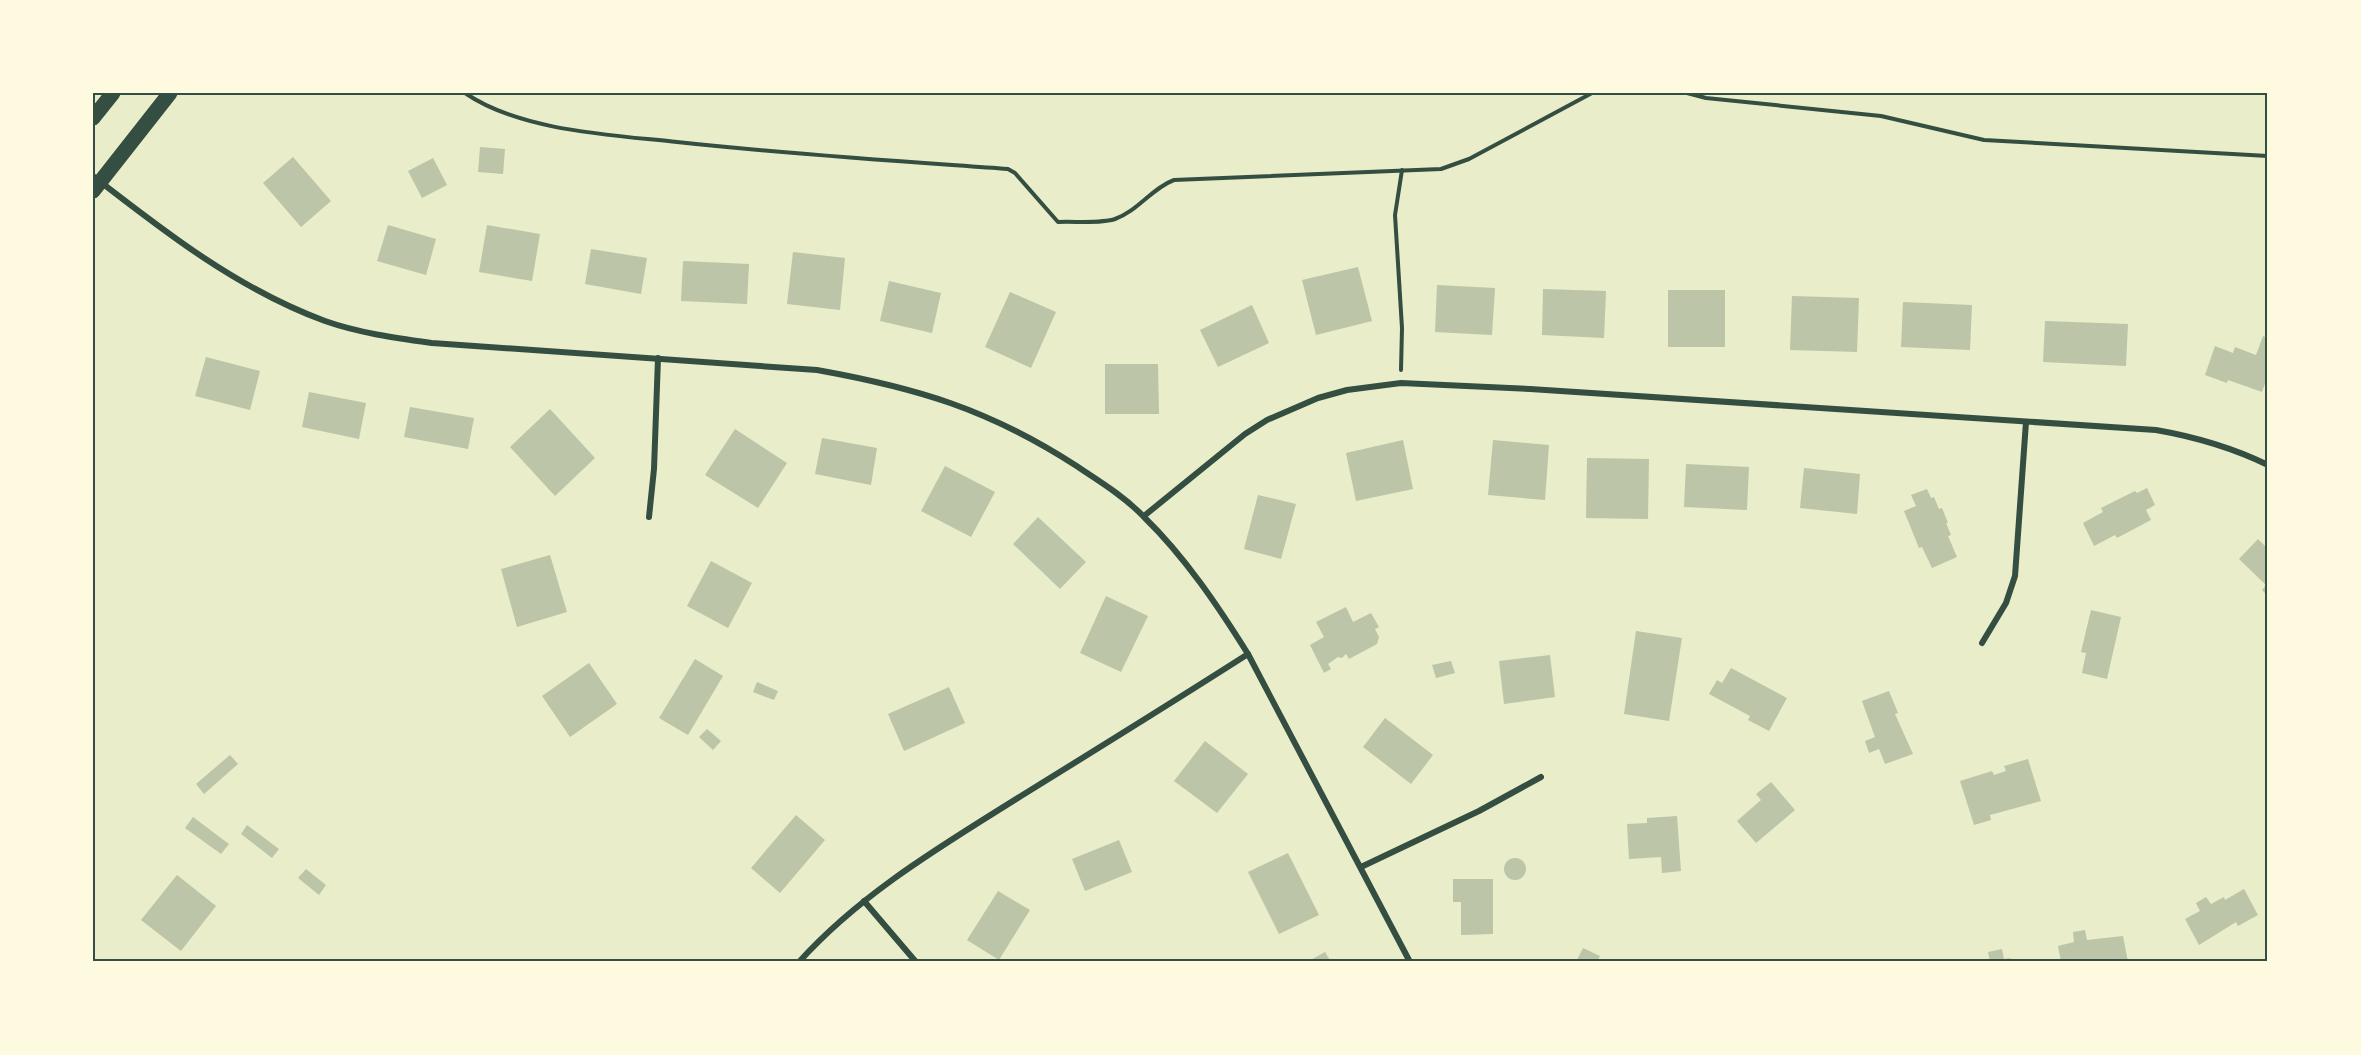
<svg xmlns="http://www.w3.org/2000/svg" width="2361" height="1055" viewBox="0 0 2361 1055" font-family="'Nunito Sans',sans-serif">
<rect width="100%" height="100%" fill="#e9edc9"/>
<!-- building -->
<g fill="#bcc5a7">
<polygon points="480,147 505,149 503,174 478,172"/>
<polygon points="293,157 331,201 301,227 263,183"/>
<polygon points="433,158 447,185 422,198 408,171"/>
<polygon points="388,225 436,239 426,275 377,261"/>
<polygon points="487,225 540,234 532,281 479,272"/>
<polygon points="591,249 647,258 641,294 585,284"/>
<polygon points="793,252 845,258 840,310 787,304"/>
<polygon points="683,261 749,264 747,304 681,301"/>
<polygon points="1358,267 1372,321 1316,335 1302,280"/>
<polygon points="889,281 941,293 932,333 880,321"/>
<polygon points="1437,285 1495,288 1492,335 1435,332"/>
<polygon points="1543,289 1606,291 1604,338 1542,335"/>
<rect x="1668" y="290" width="57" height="57"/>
<polygon points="1010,292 1056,312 1031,368 985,347"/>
<polygon points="1792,296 1859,298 1857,352 1790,350"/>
<polygon points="1903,302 1972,305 1970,350 1901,347"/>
<polygon points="1252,305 1269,343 1218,367 1200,330"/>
<polygon points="2045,321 2128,324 2126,366 2043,362"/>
<polygon points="2263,336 2268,338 2268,375 2262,392 2228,380 2227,383 2205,375 2215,346 2233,353 2235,347 2256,355"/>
<polygon points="206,357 260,371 250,410 195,396"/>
<polygon points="1105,364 1158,364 1159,414 1105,414"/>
<polygon points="309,392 366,403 359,439 302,427"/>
<polygon points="410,407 474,418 468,449 404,437"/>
<polygon points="550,409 595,458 555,496 510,447"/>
<polygon points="735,429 787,463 758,508 705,475"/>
<polygon points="822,438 877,448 871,485 815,474"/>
<polygon points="1403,440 1413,489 1356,501 1346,453"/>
<polygon points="1493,440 1549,445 1545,500 1488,495"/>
<polygon points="1587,458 1649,459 1648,519 1586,518"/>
<polygon points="1686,464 1749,467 1747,510 1684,507"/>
<polygon points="945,466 995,492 971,537 921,511"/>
<polygon points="1804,468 1860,474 1857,514 1800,508"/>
<polygon points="2147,488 2155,505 2146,510 2151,520 2117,538 2115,535 2094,546 2083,523 2103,512 2101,508 2135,491 2137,493"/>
<polygon points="1927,489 1931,498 1934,497 1939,509 1942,508 1948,523 1946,523 1951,535 1948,536 1957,557 1932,568 1922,547 1919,548 1904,511 1916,506 1911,495"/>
<polygon points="1258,495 1296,504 1281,559 1244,549"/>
<polygon points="1038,517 1086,562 1060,589 1013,544"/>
<polygon points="2258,539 2268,549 2268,596 2262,590 2266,585 2239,559"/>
<polygon points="550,555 567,612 517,627 501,569"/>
<polygon points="711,561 752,583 728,628 687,606"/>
<polygon points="1106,596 1148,616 1121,672 1080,653"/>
<polygon points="1346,607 1353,622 1371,613 1379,627 1375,629 1379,637 1377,644 1349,659 1346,654 1342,658 1338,657 1328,664 1331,669 1324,673 1310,645 1324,637 1316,622"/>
<polygon points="2091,610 2121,617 2107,679 2082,673 2086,653 2081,652"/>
<polygon points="1636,631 1682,638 1669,721 1624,714"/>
<polygon points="1550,655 1555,697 1504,704 1499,661"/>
<polygon points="695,659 723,676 688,735 659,718"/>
<polygon points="1451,661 1455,673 1436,678 1432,665"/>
<polygon points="589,663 617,704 570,737 542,696"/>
<polygon points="1731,668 1787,698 1769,731 1748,720 1750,716 1709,694 1717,680 1722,683"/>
<polygon points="757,682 778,691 774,700 753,692"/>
<polygon points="949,687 965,723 904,751 888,714"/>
<polygon points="1889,691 1898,713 1895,714 1913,754 1885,764 1879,749 1869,753 1865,741 1875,737 1862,701"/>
<polygon points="1385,718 1433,755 1411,784 1363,747"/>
<polygon points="707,729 721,741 713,750 699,737"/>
<polygon points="1205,741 1248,774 1217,813 1174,781"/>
<polygon points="230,755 238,764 204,794 196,784"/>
<polygon points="2028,759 2041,801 1990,815 1991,820 1974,825 1960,781 1992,771 1994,775 2006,771 2004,766"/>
<polygon points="1771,782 1795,810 1756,843 1737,821 1761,800 1756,794"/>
<polygon points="796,815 825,840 780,893 751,868"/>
<polygon points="1677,816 1681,871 1662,873 1661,857 1629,859 1627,824 1647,823 1647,818"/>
<polygon points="193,817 229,844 221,854 185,828"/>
<polygon points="247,825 279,849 272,858 241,834"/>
<polygon points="1119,840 1132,872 1085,891 1072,859"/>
<polygon points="1288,853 1319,915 1279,934 1248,872"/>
<circle cx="1515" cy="869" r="11"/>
<polygon points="306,869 326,885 319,895 298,878"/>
<polygon points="177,875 216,906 181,951 141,920"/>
<polygon points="1453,879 1493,879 1493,934 1461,935 1461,902 1453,902"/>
<polygon points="2244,889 2258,915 2238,926 2236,922 2199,945 2185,919 2200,911 2196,903 2206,897 2211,904 2224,897 2225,900"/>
<polygon points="998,891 1030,910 999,960 967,940"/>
<polygon points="2085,930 2087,940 2123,936 2128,962 2061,962 2058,946 2074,942 2073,932"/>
<polygon points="1583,948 1600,956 1597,962 1576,962"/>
<polygon points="2002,949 2004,959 2010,958 2011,962 1990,962 1988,952"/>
<polygon points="1325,952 1331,962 1307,962"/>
</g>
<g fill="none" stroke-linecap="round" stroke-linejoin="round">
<!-- path -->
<g stroke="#344e41" stroke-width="4">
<path d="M 465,93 C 520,131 612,135 677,142 C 787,154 897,161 1008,169 L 1015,173 L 1058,222 C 1073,221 1101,224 1115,219 C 1138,211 1152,188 1174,180 L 1441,169 L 1469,159 L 1592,93"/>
<polyline points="1687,93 1706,98 1881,116 1984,140 2268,156"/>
<polyline points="1401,370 1402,328 1395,215 1402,170"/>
</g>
<!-- minor -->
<g stroke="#344e41" stroke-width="6">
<path d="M 93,176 C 165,232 238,289 325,321 C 359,333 396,338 432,343 L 817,370 C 917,388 988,409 1075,465 C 1099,481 1124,496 1144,517 C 1185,557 1218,606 1248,654 L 1410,962"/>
<path d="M 1144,516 L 1245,434 L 1267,420 L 1318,398 L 1347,390 L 1401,383 L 1530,389 L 2156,430 C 2196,437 2231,447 2268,465"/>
<polyline points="649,517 654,469 658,358"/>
<polyline points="1982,643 2006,603 2015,576 2026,422"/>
<polyline points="1361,867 1479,811 1541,777"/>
<polyline points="864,901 916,962"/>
<path d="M 799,962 C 861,893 943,845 1021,796 C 1097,749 1173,702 1248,654"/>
</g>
<!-- primary -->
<g stroke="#344e41" stroke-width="15">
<polyline points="93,118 113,93"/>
<polyline points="93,191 170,93"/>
</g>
</g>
<!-- border -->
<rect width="2361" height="1055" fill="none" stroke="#fefae0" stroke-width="189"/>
<rect x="94" y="94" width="2172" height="866" fill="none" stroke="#344e41" stroke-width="2"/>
</svg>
